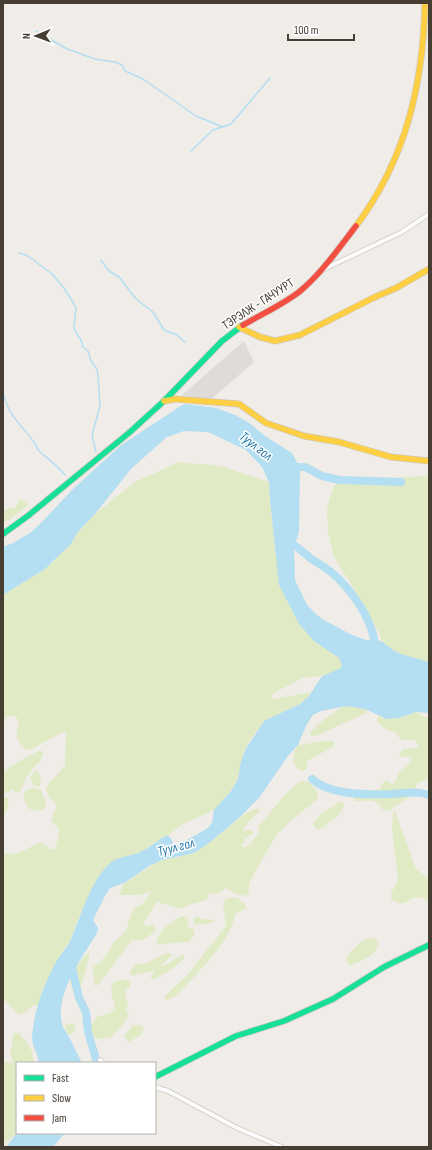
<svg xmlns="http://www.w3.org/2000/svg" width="432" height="1150" viewBox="0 0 432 1150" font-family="'Sofia Sans Condensed',sans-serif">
<rect width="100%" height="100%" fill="#f0ece8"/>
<!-- green -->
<g fill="#e0ebc5">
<path d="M 179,462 L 221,466 L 269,482 L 270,500 L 276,557 L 314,641 L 339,658 L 342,666 L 340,669 L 322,676 L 303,678 L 274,693 L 270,700 L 311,692 L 305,700 L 300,704 L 264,721 L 249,741 L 243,754 L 238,779 L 236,783 L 231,791 L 214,810 L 181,825 L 168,836 L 165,836 L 142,851 L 119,859 L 93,888 L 80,914 L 70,941 L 60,955 L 45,985 L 38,1005 L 32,1006 L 23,1014 L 19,1015 L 3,998 L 3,853 C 20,858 36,841 42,843 C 45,844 48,848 50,849 L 54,849 L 57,843 L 59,829 L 51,820 L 57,805 L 49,796 L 46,790 L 50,780 L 55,777 L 65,765 L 66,730 L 30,750 C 15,746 15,734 19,721 L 14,715 L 6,717 L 3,726 L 3,595 L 45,569 L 70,545 L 78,532 L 94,515 L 135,482 Z"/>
<polygon points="429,476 429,662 401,654 393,650 383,642 368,611 334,557 328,533 327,509 333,487 340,480"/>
<polygon points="22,499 28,504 27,506 8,521 3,522 3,512 9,508 15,508 19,500"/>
<path d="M 346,706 L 365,709 L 367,712 C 355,720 345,722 333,728 C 325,732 318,738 310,735 L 310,732 L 322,721 L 342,707 Z"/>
<path d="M 416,712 L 426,718 L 429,717 L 429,778 L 418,783 L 407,799 L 388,811 L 383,810 C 374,797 369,802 355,801 L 354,793 C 363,790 372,791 381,789 L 381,785 L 386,780 L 392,784 L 396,780 L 398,773 L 411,761 L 411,757 L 402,757 L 399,754 L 403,749 L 418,748 L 419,746 L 415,740 L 407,740 L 400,739 L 396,732 C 388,730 380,728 377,720 L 378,716 C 392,721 402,717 416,712 Z"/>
<path d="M 324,741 L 334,741 L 334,746 C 326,752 316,755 307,761 L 307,768 L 303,771 C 290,767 292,754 298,745 Z"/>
<path d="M 40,750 L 43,752 C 42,763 36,763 31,771 C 26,777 23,785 20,792 L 15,793 L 13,788 L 10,791 L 3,793 L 3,773 L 11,766 Z"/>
<polygon points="35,771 39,772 41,779 40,786 38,787 33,785 30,778"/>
<path d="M 303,781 L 309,782 L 317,792 L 318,799 L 289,822 L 276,836 L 255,872 L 249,884 L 249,892 L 246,896 L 236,894 L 226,888 L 217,894 L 213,893 L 209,894 L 207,900 L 191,904 L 181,909 L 157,902 L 143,924 L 147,926 L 154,924 L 156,931 C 147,937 143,942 132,940 L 99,984 L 96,986 L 93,984 L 95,979 L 92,966 L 99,963 L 109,952 L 112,944 L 126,931 L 131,914 L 135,907 L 142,905 L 151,892 L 139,895 L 119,895 L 124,883 L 156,863 L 162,860 L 194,853 L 209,843 L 246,813 L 255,809 L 261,809 C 255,817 246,822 243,831 L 252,830 L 254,833 L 245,839 L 242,847 L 246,847 L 251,843 L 258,833 L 259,826 L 284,796 L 298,783 Z"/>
<path d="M 32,788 L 41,790 L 46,803 L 45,808 L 41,811 L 29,809 C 23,801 20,791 32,788 Z"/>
<path d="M 5,797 L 7,797 C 11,803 6,811 3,817 L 3,799 Z"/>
<path d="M 341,801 L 344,803 C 345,812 335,818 328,823 C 326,825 323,828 320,829 C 317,830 317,829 314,827 L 313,824 L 321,814 Z"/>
<path d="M 395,811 L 416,869 L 429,879 L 429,903 C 426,900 422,897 418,897 C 409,896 406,910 391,899 L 391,894 L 398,879 L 392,830 L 393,812 Z"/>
<path d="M 233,897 L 240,899 L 241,902 L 245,903 L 246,908 L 235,914 C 232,941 194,977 175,996 L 168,1000 L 165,999 L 165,996 L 188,974 L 226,926 L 223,904 L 226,899 Z"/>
<path d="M 182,916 L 187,917 L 189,921 L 186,926 L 194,930 L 194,936 L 188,942 L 172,943 L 157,945 C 155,934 172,920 182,916 Z"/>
<polygon points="197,916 203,919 214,920 211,923 195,925 193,919"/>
<path d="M 370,938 L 374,938 L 378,943 C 375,958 362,960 349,966 L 346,959 L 347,957 C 355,949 358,941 370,938 Z"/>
<path d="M 90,951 C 88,966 82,980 79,994 L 74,994 C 73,991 71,987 70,984 C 69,973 82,958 90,951 Z"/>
<path d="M 171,953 L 172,955 L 161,966 C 170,965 175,957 184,955 L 184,959 L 172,969 L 154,980 L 150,977 L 154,973 L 154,971 L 131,976 L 130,972 L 134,965 L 147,963 L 164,954 Z"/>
<path d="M 124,979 L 131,982 L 130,987 L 125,991 L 128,1005 L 126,1011 L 129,1015 C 127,1021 117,1030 112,1037 L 99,1039 L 90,1037 L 89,1029 L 97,1017 L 110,1013 L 115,1008 C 114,1002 108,986 114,982 C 117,980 121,980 124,979 Z"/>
<polygon points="73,1023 75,1026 75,1031 70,1035 68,1034 64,1025"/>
<polygon points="133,1025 140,1025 144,1028 142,1034 129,1042 126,1039 124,1036"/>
<path d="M 14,1033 L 19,1033 C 27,1044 34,1049 34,1063 L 17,1063 L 17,1133 L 3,1145 L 3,1062 L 11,1063 L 12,1059 L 10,1050 C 15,1043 11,1039 14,1033 Z"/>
</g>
<!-- parking -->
<polygon fill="#dfdbd8" points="244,341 254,362 209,401 182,395"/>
<!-- water -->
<g fill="#b4def1">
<path d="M 186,404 L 216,408 L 235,415 L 248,422 L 265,436 L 292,453 L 297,462 L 300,467 L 299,531 L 294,549 L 295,580 L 307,605 L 315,613 L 322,619 L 352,635 L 366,640 L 374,639 L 383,642 L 393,650 L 401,654 L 429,662 L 429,713 L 416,712 L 399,718 L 387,719 L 365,709 L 346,706 L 321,711 L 313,715 L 307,724 L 298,745 L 288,756 L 259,798 L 240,817 L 209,843 L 194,853 L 162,860 L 149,866 L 124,883 L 110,888 L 105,896 L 93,920 L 98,928 L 97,933 C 82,958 55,993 62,1024 C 63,1028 66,1032 68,1035 C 73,1044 77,1054 82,1063 L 39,1063 C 38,1054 32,1047 32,1037 C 34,1012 43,986 55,964 C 60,955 67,948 71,939 C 81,916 92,876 113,861 C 121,856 133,856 142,851 C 150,847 157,841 165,836 L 168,836 L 171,838 L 173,844 L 178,845 L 208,828 L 212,823 L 214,810 L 231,791 L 238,779 L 241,761 L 246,748 L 264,721 L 300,704 L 309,696 L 322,676 L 339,669 L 342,666 L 339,658 L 314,641 L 299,624 L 279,585 L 270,500 L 269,482 L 262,467 L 246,450 L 208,432 L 184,431 L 167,437 L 132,468 L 94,515 L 78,532 L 70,545 L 53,561 L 45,569 L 3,595 L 3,547 L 13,543 L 30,533 L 42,522 L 72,490 L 120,446 L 182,405 Z"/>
<polygon points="17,1133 65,1133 53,1147 6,1147"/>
</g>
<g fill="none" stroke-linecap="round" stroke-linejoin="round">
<!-- stream -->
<g stroke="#b4def1" stroke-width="1.5">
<polyline points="36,31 67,49 95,59 115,62 122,65 125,71 143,79 196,116 223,127"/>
<polyline points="191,151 213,130 231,124 270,78"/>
<polyline points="19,253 28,256 52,274 64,288 74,304 76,308 74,327 75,331 81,340 83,347 88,351 91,361 97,369 98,375 100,406 92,435 96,452"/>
<polyline points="101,260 109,271 119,277 136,299 153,312 164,330 177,335 185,342"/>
<path d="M 3,391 C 7,416 23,425 35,444 C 37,446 37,449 40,452 C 48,459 58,466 65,475"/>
</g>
<!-- river -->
<g stroke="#b4def1" stroke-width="8">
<polyline points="289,467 305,467 322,476 340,480 401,482"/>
<path d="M 286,539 C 295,545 302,551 310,558 C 317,563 324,566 331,572 C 350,588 368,613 374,638 C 375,642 373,646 372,650"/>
<path d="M 312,779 C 329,795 370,795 392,794 C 405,793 417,791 429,795"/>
<polyline points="71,963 79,998 86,1012 88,1032 97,1063"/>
</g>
<!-- street casing -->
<g stroke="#ccc8c4" stroke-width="5.5">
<g id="street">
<polyline points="320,271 402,232 429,214"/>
<polyline points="100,1060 103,1063"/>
<polyline points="155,1087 168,1091 237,1128 282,1147"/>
</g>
</g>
<!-- fast casing -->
<g stroke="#cfc9be" stroke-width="7">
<g id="fast">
<polyline points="3,534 29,515 130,432 165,400 222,341 243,325"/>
<polyline points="155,1077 236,1036 284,1021 333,999 384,967 429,945"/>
</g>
</g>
<!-- slow casing -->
<g stroke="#cfc9be" stroke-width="7">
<g id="slow">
<path d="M 356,226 C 406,159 423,85 425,3"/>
<polyline points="239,327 260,337 275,341 300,335 375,297 396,288 429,269"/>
<polyline points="164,401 175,399 239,404 266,423 304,436 339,442 391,457 429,461"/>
</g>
</g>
<!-- jam casing -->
<g stroke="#cfc9be" stroke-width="7">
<path id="jam" d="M 243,325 C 262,314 282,305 299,292 C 321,274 339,248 356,226"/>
</g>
<!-- street -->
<use href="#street" stroke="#fdfcfc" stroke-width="4"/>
<!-- fast -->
<use href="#fast" stroke="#16e098" stroke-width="5.5"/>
<!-- slow -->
<use href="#slow" stroke="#ffcf43" stroke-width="5.5"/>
<!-- jam -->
<use href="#jam" stroke="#f24e42" stroke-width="5.5"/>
</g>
<g text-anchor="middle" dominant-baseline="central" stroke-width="3" stroke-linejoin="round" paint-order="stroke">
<!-- street labels -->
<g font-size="13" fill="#463d33" stroke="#fff">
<text transform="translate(258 304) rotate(-33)">ТЭРЭЛЖ - ГАЧУУРТ</text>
</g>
<!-- water labels -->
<g font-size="14" font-style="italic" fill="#237ba7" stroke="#fff">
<text transform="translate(256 446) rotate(38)">Туул гол</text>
<text transform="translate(176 847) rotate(-15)">Туул гол</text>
</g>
</g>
<!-- border -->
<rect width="432" height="1150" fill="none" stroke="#463d33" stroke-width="8"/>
<!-- legend -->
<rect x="16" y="1062" width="140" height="72" fill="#ffffff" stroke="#b5b1ad"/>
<rect x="24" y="1075" width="20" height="6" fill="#16e098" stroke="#b5b1ad"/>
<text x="52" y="1082" font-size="12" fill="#463d33">Fast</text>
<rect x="24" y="1095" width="20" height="6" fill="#ffcf43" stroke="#b5b1ad"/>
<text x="52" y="1102" font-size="12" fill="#463d33">Slow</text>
<rect x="24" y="1115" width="20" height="6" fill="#f24e42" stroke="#b5b1ad"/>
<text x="52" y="1122" font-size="12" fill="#463d33">Jam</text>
<!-- north arrow -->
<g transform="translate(36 36) rotate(269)" stroke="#ffffff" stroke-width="3" paint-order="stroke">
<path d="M0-3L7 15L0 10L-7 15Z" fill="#463d33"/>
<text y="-6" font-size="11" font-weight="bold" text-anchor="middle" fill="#463d33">N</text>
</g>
<!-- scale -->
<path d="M288 34v6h66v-6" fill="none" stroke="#463d33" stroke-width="2"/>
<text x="294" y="34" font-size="12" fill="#463d33" stroke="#ffffff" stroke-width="3" paint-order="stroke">100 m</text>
</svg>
